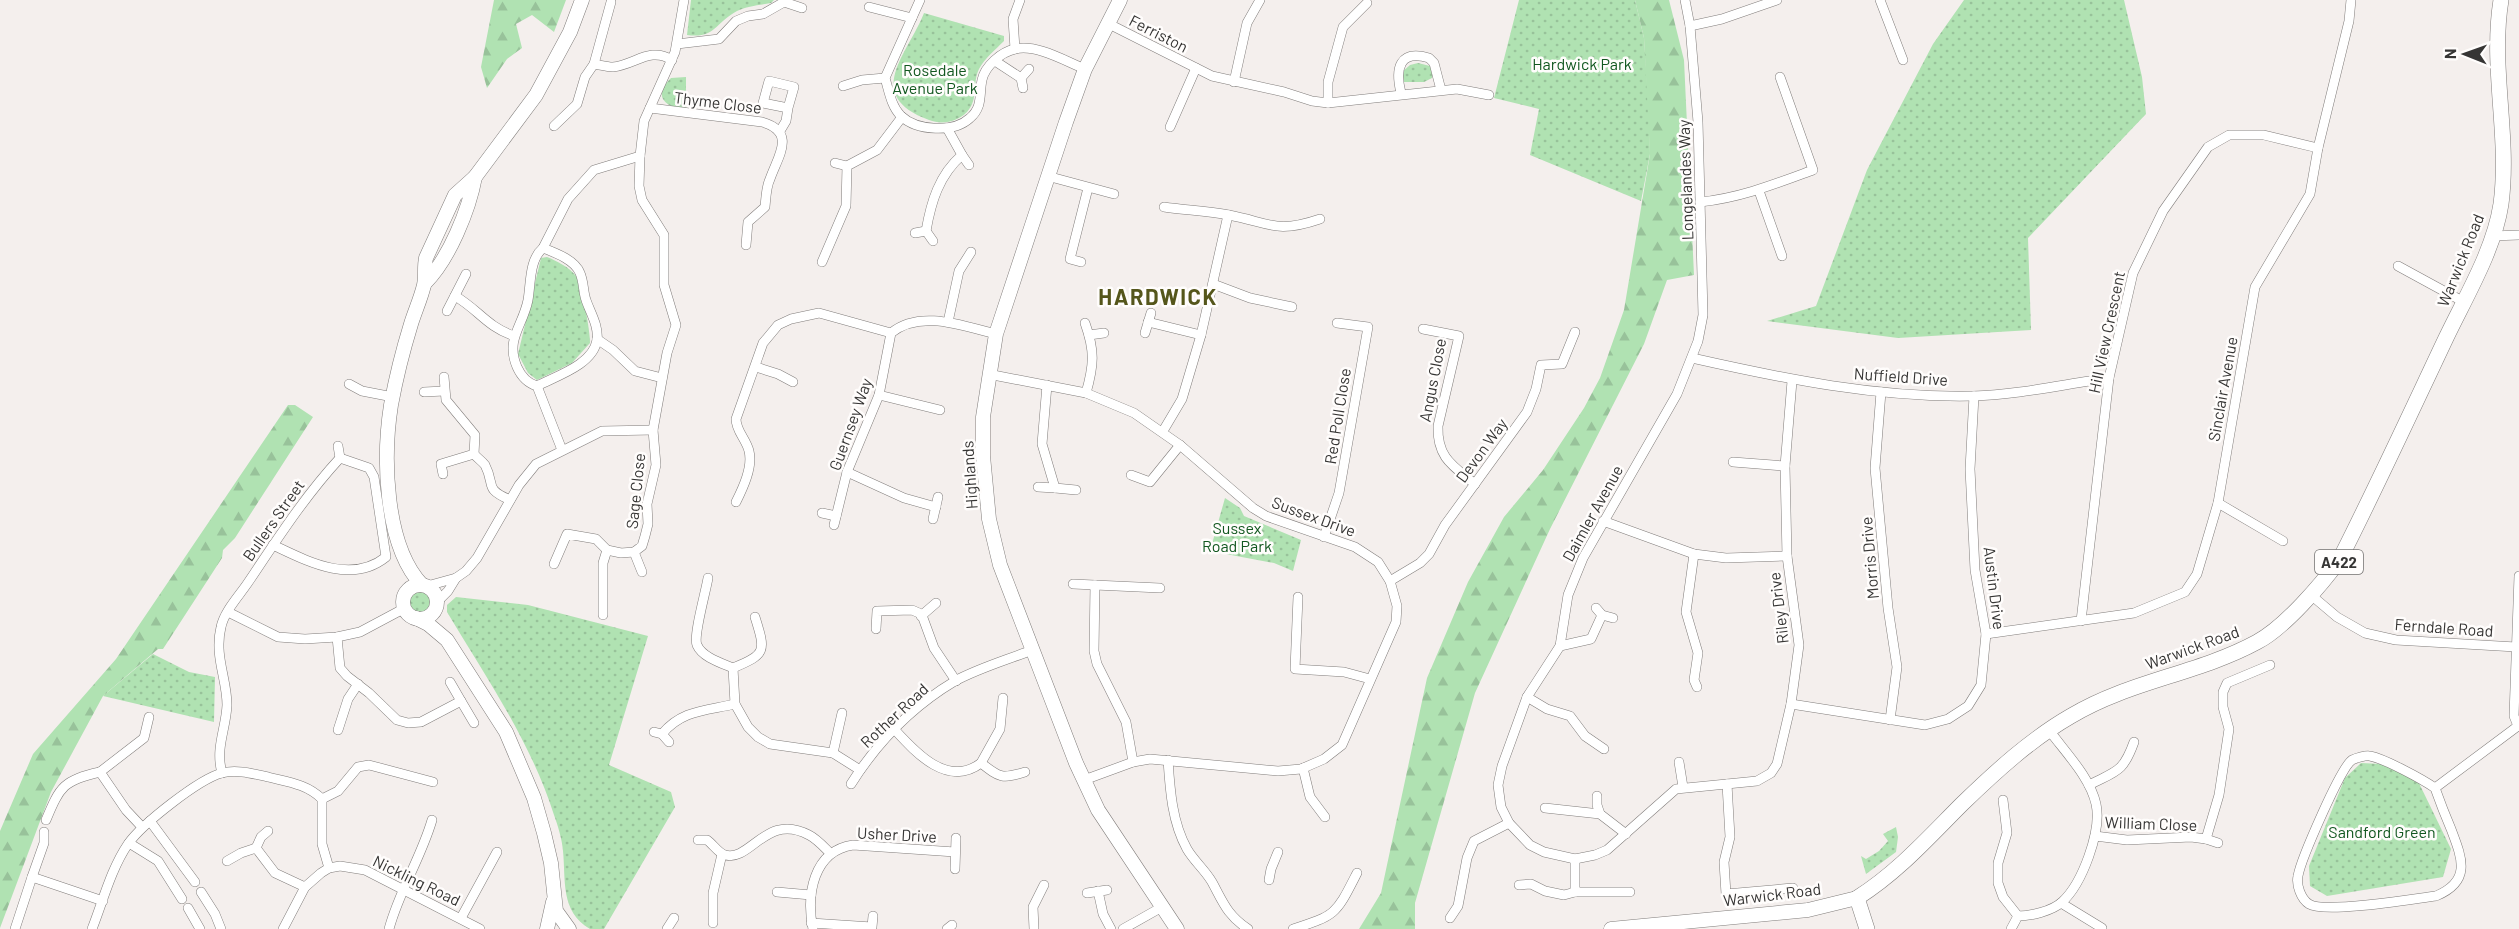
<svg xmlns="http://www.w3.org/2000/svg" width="2519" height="929" viewBox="0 0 2519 929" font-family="Barlow,sans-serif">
<defs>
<pattern id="green-dots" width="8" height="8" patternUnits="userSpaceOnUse" patternTransform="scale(1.5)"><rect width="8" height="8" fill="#b0e2b2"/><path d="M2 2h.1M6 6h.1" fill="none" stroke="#98c29a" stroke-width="1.8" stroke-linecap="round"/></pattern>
<pattern id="forest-firs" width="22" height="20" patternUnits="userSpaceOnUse" patternTransform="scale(1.5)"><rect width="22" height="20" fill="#b0e2b2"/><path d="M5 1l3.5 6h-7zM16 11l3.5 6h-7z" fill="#98c29a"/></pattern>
</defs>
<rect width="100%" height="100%" fill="#f4efed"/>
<!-- green -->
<g fill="url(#green-dots)">
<path d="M 691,0 L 774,0 L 771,3 C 760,5 747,6 737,11 C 716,22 715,39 687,35 Z"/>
<polygon points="1519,0 1635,0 1644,38 1649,113 1650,154 1641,201 1530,155 1539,109 1494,98"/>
<polygon points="1964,0 2124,0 2142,77 2146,114 2028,238 2031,330 1898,338 1767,321 1816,306 1867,170 1933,44"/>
<path d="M 924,13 L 1004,36 L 1004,41 C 995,50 985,58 979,69 C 972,83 979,99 967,112 C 957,122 942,125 929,120 C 862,95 908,54 924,13 Z"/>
<polygon points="1418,63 1430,66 1433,74 1432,78 1424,82 1404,82 1402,72 1410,65"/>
<path d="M 686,77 L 686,112 C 667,106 651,98 671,78 Z"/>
<path d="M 547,257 C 557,261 569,267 576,276 C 582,285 590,330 590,343 L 572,363 L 537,380 L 528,373 L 518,354 L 541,258 Z"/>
<polygon points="1225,498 1240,508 1244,516 1301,540 1293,571 1274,563 1210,551"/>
<circle cx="421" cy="601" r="13"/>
<path d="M 456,597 L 528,605 L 648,636 L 609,765 L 671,792 L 675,807 L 604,929 L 590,929 C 560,911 566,881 563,851 C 562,839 558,826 554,815 C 531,742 486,677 447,612 L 447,605 Z"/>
<polygon points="153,654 189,672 215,677 214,722 103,696"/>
<polygon points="2361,763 2381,764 2417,779 2451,849 2443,877 2327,896 2310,886 2309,866 2345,778"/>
<polygon points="1896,827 1898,837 1896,852 1866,874 1861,856 1866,859 1879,851 1888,841 1883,834"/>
</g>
<!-- forest -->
<g fill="url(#forest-firs)">
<polygon points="494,0 566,0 554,32 532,15 516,24 522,48 507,59 487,88 481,67"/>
<polygon points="1635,0 1669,0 1684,60 1694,275 1667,280 1644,344 1550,529 1475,693 1415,903 1415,929 1359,929 1381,893 1427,678 1468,582 1504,517 1543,470 1584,408 1600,378 1624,310 1650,154 1644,38"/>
<polygon points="288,405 295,405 313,417 235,538 223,550 222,558 163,649 158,649 103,696 51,792 0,928 0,831 33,754 116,659"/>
</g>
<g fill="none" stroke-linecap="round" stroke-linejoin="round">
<!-- street casing -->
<g stroke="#817d7b" stroke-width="10">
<g id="street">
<path d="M 920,0 L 885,78 C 889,91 891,106 901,116 C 917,131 954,133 970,118 C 983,107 979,94 982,80 C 985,66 1001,52 1015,49 C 1037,44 1065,61 1085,69"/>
<polyline points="1685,0 1690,26 1698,122 1703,315 1698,341 1677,394 1583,558 1568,595 1560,646 1527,697 1502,766 1498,785 1501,807 1509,823 1530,845 1544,852 1575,859 1595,855 1607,850 1676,789 1757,781 1771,773 1777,764 1791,704 1799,645 1787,556 1785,466 1792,381"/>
<polyline points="1880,0 1903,60"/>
<polyline points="869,7 912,18"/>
<polyline points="1109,24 1212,76 1284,92 1312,101 1328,103 1457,89 1489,95"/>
<polyline points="1690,26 1722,19 1777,0"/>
<polyline points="677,44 719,39 736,21 748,16 763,14 784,2 802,8"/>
<polyline points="1015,49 1013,19 1020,0"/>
<polyline points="995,61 1021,78"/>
<path d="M 594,64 C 600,65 607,67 613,67 C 635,65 650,46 672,60"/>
<polyline points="1234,82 1247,23 1260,0"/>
<polyline points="843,86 862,80 885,78"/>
<polyline points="1023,88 1021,78 1029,69"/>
<path d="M 1401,93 C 1395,69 1399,49 1429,58 L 1434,63 L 1441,90"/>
<polyline points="1328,103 1328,82 1343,27 1367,3"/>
<path d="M 650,108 L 762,122 C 797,132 778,156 770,179 C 766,187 766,198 765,207 L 748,222 L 746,245"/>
<polyline points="554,126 577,104 585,77 594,64 611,2"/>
<polyline points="1170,127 1196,68"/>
<polyline points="780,131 786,121 788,108 763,103 769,81 794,87 788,108"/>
<polyline points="962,155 969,165"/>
<polyline points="835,163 847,166"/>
<polyline points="1047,176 1114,194"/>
<polyline points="1759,191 1782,256"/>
<path d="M 1700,202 C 1740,198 1775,184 1813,170 L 1780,77"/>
<path d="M 1164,207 C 1185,210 1207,211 1229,215 C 1270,223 1276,234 1320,219"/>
<path d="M 926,231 C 931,202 939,175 962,155 L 947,128"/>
<polyline points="915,233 926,231 933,241"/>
<polyline points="2492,236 2519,235"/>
<polyline points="822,262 846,206 847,166 877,150 902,117"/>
<polyline points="1081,262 1070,259 1088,188"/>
<polyline points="2398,266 2464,302"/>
<polyline points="1213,284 1250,298 1292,307"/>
<path d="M 455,296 C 479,310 486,326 514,336"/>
<polyline points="447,311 466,274"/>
<polyline points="948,322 959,271 971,252"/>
<polyline points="1148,322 1201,335"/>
<path d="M 1085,323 C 1095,351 1094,365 1086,393"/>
<path d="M 1423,329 L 1459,336 L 1438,426 C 1437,458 1453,466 1475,484"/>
<polyline points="1145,333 1151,313"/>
<polyline points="1089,335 1104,333"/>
<polyline points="597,339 613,350 635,371 662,378"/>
<path d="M 1692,358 C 1785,379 1878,398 1973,396 C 2018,395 2065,384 2109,378"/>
<polyline points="756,367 778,374 793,382"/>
<polyline points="988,374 1086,393 1134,413 1180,445 1253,508 1266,516 1355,547 1378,562 1390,581 1397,606 1396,622 1342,745 1324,759 1301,769 1278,771 1150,759 1133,762 1084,780"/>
<path d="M 444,377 L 446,400 L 475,435 L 474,454 C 477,458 482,461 485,465 C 496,486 483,488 510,500"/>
<polyline points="349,384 362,391 393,397"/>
<path d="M 537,386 C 556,376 593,365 597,340 C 599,326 590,312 586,300 C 583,292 584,282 580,273 C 575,260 556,253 543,248"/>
<polyline points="424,392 444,391"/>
<polyline points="1881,392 1875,468 1888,608 1897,667 1890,720"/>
<polyline points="879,395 940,410"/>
<polyline points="1163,431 1182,399 1201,335 1228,215"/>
<polyline points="338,446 340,458"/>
<path d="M 562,450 L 537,386 C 527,383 521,376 517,367 C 505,339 523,326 528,300 C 531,283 529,260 543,248 L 568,199 L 594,170 L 640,156"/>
<polyline points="1733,462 1785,466"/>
<polyline points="847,472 904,498 936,507"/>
<polyline points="443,474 441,464 474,454"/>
<polyline points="1131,475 1150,482 1180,445"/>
<polyline points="1038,487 1055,488 1042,444 1047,385"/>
<polyline points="1055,488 1076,490"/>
<path d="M 736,502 C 743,488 753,467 749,451 C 746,439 736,431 736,419 L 763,343 L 778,325 L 791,319 L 819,313 L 891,333 C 920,309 963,326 996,334"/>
<polyline points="2218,503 2283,541"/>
<polyline points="822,513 836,516"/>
<polyline points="933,519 938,497"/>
<polyline points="1603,521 1694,554 1726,558 1787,556"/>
<polyline points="834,525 847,472 879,395 891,333"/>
<polyline points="1324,537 1339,493 1368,327 1337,323"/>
<path d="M 273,545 C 307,561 351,585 386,557 L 374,477 L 369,468 L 340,458"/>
<polyline points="634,552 642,572"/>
<polyline points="1694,554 1686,612 1698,653 1694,680 1697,687"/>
<polyline points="554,564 567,534 596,539 607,550 621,553 634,552 642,546 645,536 648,524 647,504 656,465 653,430 667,353 676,325 664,285 664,235 642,200 639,186 640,156 644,121 675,52 684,0"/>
<path d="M 708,578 C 706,591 693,636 697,645 C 702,657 721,663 733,668 L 735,704 L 748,727 L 758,737 L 770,744 L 833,753 L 860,770"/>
<polyline points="1390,581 1420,563 1429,554 1445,525 1527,412 1536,389 1541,365 1562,364 1575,332"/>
<polyline points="1073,584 1160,588"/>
<polyline points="1095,585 1094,651 1097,664 1126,722 1133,762"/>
<polyline points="427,586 456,578 466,571 477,558 519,485 536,464 602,431 653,430"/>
<polyline points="2311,595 2337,617 2365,633 2396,640 2516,647"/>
<polyline points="1298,597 1295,669 1344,672 1370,679"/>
<polyline points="438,601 448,591 456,578"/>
<polyline points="1596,608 1602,615 1613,618"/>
<polyline points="228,612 278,637 305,639 337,637 360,632 405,608"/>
<polyline points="603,615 603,563 607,550"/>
<polyline points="921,616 936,603"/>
<polyline points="2081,621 2109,378 2133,273 2163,211 2208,147 2229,135 2264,135 2318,148"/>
<polyline points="876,629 877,611 912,610 919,613 923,618 934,648 956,681"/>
<polyline points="1986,634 2134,613 2185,592 2197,574 2218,503 2255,287 2310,194 2318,148 2349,21 2351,0"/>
<polyline points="337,637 340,668 347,676 369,693 397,720 408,723 421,722 461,701 450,682"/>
<polyline points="1560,646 1591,639 1602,615"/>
<path d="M 733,668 C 766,654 766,652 755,617"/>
<polyline points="1527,697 1547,709 1570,716 1585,736 1604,749"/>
<polyline points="461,701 474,723"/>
<polyline points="1791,704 1925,725 1948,719 1968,706 1981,685 1986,634 1975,570 1970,469 1974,396"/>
<polyline points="2518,726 2514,716 2519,576"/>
<polyline points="338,730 348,699 358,684"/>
<path d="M 895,730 C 916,753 948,788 981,763 C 1000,778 1002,779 1025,772"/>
<polyline points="654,732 662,734 669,742"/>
<path d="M 662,734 C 682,710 705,711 735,704"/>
<polyline points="833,753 842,713"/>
<path d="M 1168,760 C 1170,790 1172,822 1187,849 C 1194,861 1205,870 1212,882 C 1223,902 1227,915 1248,929"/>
<polyline points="1679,762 1683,787"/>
<polyline points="981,763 1000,729 1003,698"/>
<polyline points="1303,768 1310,797 1325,817"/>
<path d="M 222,773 C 215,748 226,729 227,705 C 227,679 214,656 221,627 C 224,612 238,597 247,584 C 276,541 304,497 340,458"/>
<path d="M 851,784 C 877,743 913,706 955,681 C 979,668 1007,660 1032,650"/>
<polyline points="1727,784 1730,837 1724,862 1726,894 1793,888"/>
<path d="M 2089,785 C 2116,771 2123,773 2134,742"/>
<path d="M 2435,788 C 2422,779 2385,759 2370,756 C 2366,755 2356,758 2352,760 C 2341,767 2301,859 2298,876 C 2296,885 2301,899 2309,904 C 2325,914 2412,899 2436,896 C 2472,881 2462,858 2451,829 C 2445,815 2440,802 2435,788 L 2518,726"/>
<polyline points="1597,796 1597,805 1600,814"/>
<polyline points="322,799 338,791 358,767 369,765 433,782"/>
<polyline points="2003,800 2007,833 1998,863 1998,883 2003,897 2018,916"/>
<polyline points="1545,808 1600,814 1626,834"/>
<path d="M 46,820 C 60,786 64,780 100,772"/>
<polyline points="150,821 195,882"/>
<polyline points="142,827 126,810 100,772 144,738 149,717"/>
<polyline points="268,831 261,837 256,848 275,873 305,887"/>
<polyline points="2095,836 2127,840 2191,837 2206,839 2219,795 2229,729 2223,707 2223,692 2227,683 2270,665"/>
<polyline points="2206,839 2218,843"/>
<path d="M 698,840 L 707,840 C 713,844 718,853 725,855 C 751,862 766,812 809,835 C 817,839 824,847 830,853"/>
<polyline points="129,843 158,861 182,899"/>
<polyline points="227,861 241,853 256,848"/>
<polyline points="955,869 956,838"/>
<polyline points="32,877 44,843 44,832"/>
<polyline points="1269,880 1271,869 1278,852"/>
<polyline points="1519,885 1531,884 1545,891 1564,895 1575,892 1630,892"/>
<polyline points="1098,891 1103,914 1111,929"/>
<polyline points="201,892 215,914 221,929"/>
<polyline points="777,892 811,895"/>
<polyline points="1575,892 1575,859"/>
<polyline points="1087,893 1107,890"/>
<polyline points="2061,903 2102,928"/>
<polyline points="188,908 200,929"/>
<polyline points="461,918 497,852"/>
<polyline points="1450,918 1458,906 1467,858 1474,841 1509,823"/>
<polyline points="713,923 713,893 722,854"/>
<polyline points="811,923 872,927 873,916"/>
<polyline points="15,929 32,877 103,901"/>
<path d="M 92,929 C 103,901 111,869 128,844 C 142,824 199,779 222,773 C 237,769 254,774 268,777 C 288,782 307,784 322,799 L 322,844 L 329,868"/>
<polyline points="283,929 305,887 321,873 329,868 340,866 365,870 480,929"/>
<path d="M 389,929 C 399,891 421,858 432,820"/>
<polyline points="667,929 674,918"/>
<path d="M 813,929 C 806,895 813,851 853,845 L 955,852"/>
<polyline points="947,929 952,925"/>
<polyline points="1034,929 1033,907 1044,885"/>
<polyline points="1123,929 1162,907"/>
<path d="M 1293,929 C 1337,915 1336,914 1357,873"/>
<path d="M 2011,929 L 2018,916 C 2031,916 2052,911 2062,902 C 2082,884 2102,831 2096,804 C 2090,777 2065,752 2049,730"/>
</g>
</g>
<!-- secondary casing -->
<g stroke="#817d7b" stroke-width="15">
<g id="secondary">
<polyline points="1120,0 1085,69 1066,122 996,334 983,417 983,456 989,519 1000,565 1076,763 1098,810 1177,929"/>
<path d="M 425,283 C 449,259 469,210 475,177"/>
<circle cx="420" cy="602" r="17"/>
<path d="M 422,585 C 384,545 383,456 391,405 C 396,378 403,350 411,324 C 415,311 421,298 424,285 C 426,276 424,267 426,258 L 455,195 L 475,177 L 536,95 L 570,32 L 582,0"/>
<polyline points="416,618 428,624 447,640 506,732 534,798 544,833 551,863 556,911 569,929"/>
<polyline points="547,929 553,902"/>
<polyline points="1611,929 1808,910 1857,898"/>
</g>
</g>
<!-- primary casing -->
<g stroke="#817d7b" stroke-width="16">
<path id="primary" d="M 1867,929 L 1857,898 C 1898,872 1928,838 1962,804 C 1995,772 2031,739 2071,716 C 2129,681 2198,674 2257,642 C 2284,628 2322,584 2340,559 C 2377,486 2411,412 2446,338 C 2466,296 2494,250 2501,204 C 2510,136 2490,68 2501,0"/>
</g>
<!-- street -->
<use href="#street" stroke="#fff" stroke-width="9"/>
<!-- secondary -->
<use href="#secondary" stroke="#fff" stroke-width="14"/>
<!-- primary -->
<use href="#primary" stroke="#fff" stroke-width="15"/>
</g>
<g text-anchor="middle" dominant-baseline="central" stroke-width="5" stroke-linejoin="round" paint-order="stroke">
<!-- shield labels -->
<rect fill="#fffdfc" stroke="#727170" stroke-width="1.5" x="2315" y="550" width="48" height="24" rx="4.5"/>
<g font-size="15" font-weight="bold" fill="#363534">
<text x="2339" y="562">A422</text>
</g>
<!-- street labels -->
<g font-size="16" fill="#363534" stroke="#fffdfc">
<text transform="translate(1159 33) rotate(27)">Ferriston</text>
<text transform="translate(718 102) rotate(7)">Thyme Close</text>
<text transform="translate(1685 180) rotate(-92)">Longelandes Way</text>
<text transform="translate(2460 260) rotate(-68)">Warwick Road</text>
<text transform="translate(2106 332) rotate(-78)">Hill View Crescent</text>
<text transform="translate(1901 376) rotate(4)">Nuffield Drive</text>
<text transform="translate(1432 380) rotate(-79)">Angus Close</text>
<text transform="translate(2222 389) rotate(-80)">Sinclair Avenue</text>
<text transform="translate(1337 416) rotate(-81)">Red Poll Close</text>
<text transform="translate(850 424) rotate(-70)">Guernsey Way</text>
<text transform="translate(1481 450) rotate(-54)">Devon Way</text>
<text transform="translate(969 475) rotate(-94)">Highlands</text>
<text transform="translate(635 491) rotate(-84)">Sage Close</text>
<text transform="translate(1592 513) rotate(-61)">Daimler Avenue</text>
<text transform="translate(1314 516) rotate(20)">Sussex Drive</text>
<text transform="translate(273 520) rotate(-55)">Bullers Street</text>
<text transform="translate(1869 558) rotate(-95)">Morris Drive</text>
<text transform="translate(1995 588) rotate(83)">Austin Drive</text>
<text transform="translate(1778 608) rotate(-97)">Riley Drive</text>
<text transform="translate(2444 627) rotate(4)">Ferndale Road</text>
<text transform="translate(2192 647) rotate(-20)">Warwick Road</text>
<text transform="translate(894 715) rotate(-43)">Rother Road</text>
<text transform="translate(2151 823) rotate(2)">William Close</text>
<text transform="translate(897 834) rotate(3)">Usher Drive</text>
<text transform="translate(417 880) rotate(26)">Nickling Road</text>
<text transform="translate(1772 894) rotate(-7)">Warwick Road</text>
</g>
<!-- park labels -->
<g font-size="16" fill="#11571f" stroke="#fffdfc">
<text x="1582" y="63">Hardwick Park</text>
<text x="935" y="69">Rosedale<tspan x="935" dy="18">Avenue Park</tspan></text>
<text x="1237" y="527">Sussex<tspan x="1237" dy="18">Road Park</tspan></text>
<text x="2382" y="831">Sandford Green</text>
</g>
<!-- district labels -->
<g font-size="22" font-weight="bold" letter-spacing="1.5" fill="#55561b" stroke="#fffdfc">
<text x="1158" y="296">HARDWICK</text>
</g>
</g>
<!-- north arrow -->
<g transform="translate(2465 54) rotate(271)" stroke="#fffdfc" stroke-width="4.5" paint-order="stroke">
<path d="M0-4.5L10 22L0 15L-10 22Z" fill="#363534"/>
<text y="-9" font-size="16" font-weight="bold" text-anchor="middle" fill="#363534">N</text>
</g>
</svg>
